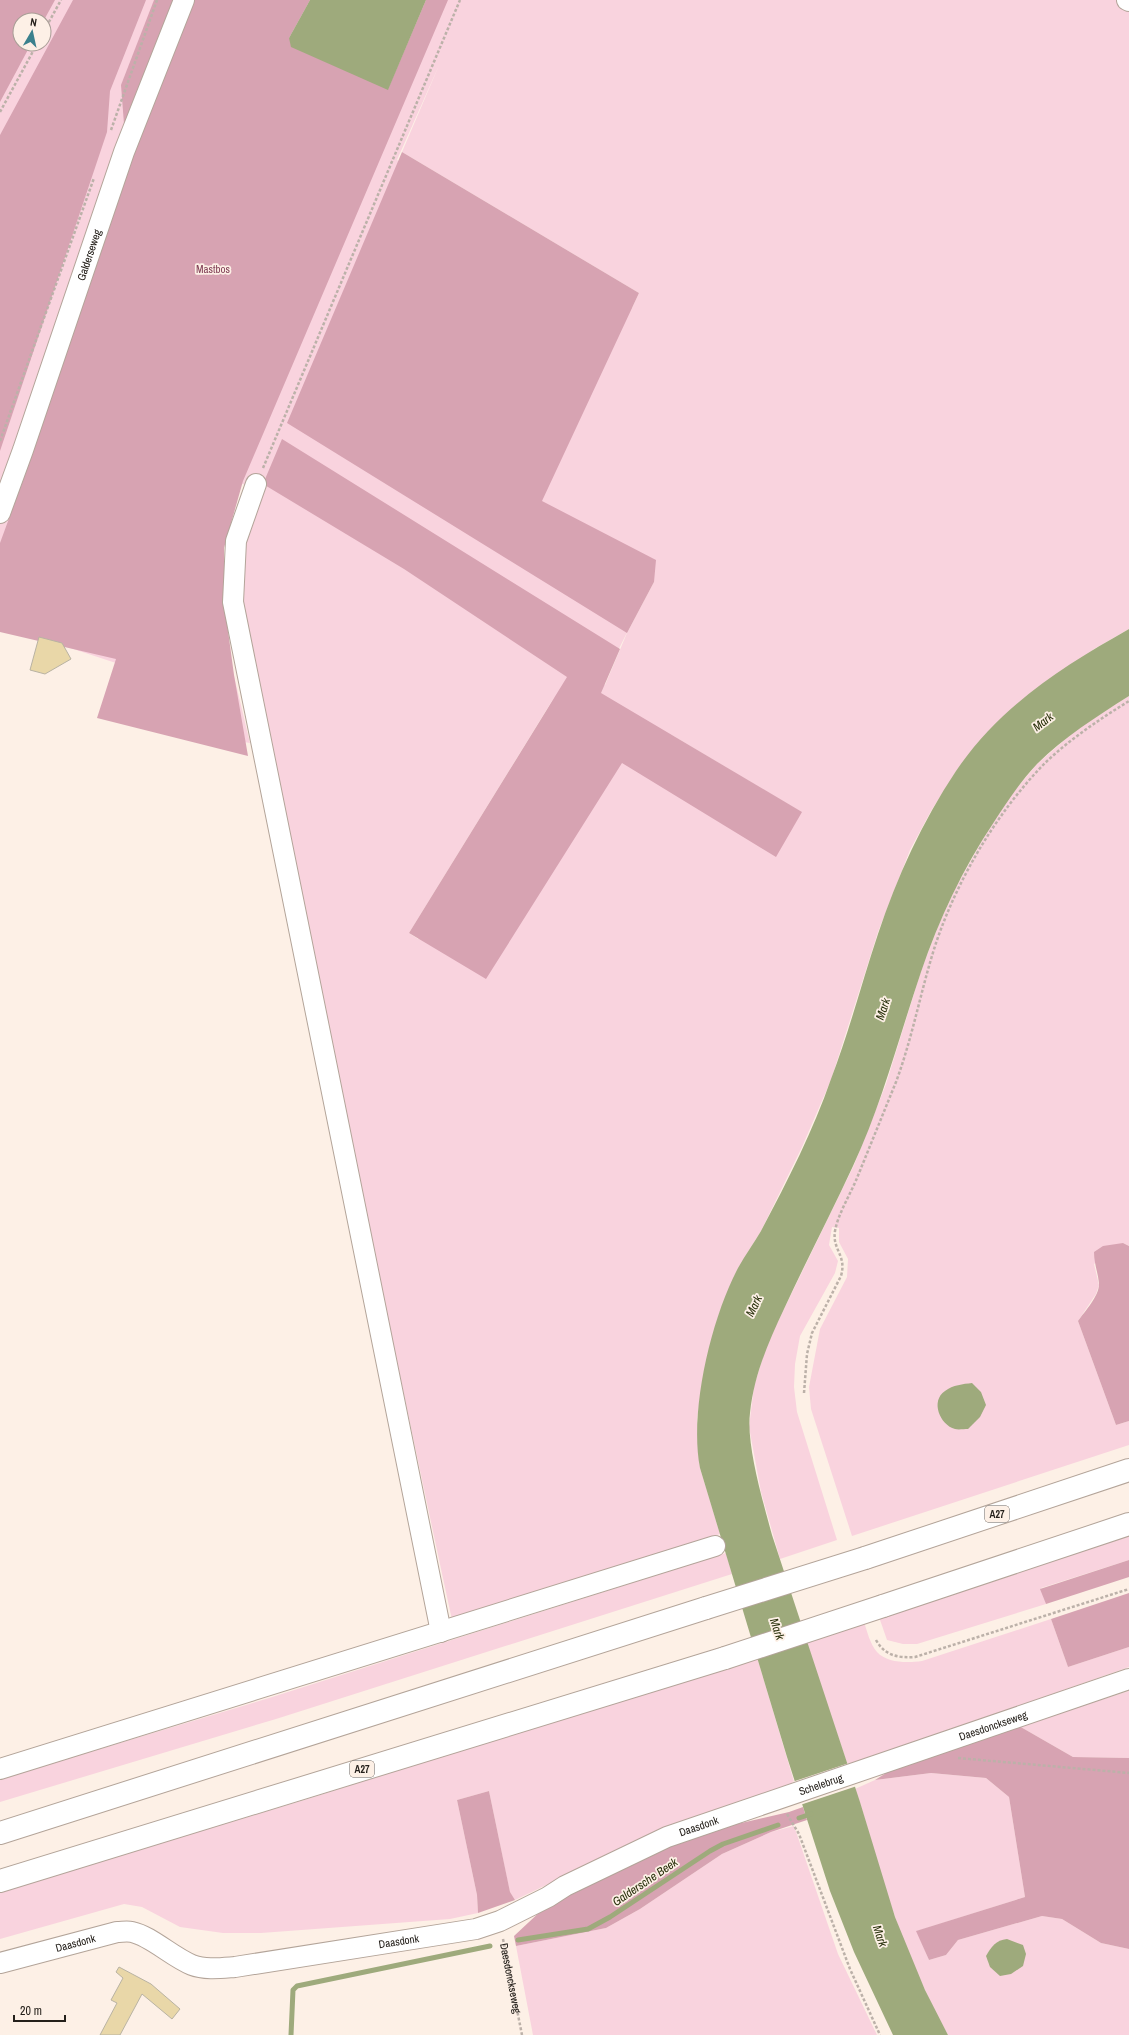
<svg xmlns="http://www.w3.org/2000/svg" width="1129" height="2035" viewBox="0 0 1129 2035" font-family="'Archivo Narrow',sans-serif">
<rect width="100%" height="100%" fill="#fdf0e6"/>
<!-- green -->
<g fill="#f9d3de" fill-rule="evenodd">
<path d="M 0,0 L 1118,0 L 1129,6 L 1129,629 L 1094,649 L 977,744 L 957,770 L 931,811 L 910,850 L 878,932 L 831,1080 L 802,1147 L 761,1231 L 737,1270 L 719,1314 L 704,1374 L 697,1418 L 700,1468 L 720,1534 L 452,1620 C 383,1300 318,980 251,659 L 243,605 L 245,535 L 259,494 L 238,481 L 207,563 L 250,743 L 110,720 L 119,664 L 0,625 ZM 20,20 L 44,20 L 44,44 L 20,44 ZM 440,63 L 402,152 L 639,293 L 632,308 L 397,160 ZM 654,578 L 654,582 L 627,633 L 605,685 L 602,683 ZM 555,696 L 418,939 L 409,933 ZM 670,734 L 801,812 L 793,827 Z"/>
<polygon points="1129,696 1129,1246 1123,1243 1094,1264 1099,1285 1096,1294 1078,1321 1116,1425 1129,1421 1129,1445 852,1536 811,1409 809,1387 820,1329 847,1277 848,1259 839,1242 839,1228 832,1227 829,1245 838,1261 835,1273 800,1336 795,1364 794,1387 797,1412 837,1540 780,1559 761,1492 749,1427 754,1386 767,1344 854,1165 886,1084 921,971 939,924 956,887 983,839 1011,795 1037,764 1077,729"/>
<polygon points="1129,1535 1129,1560 1041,1588 1046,1604 917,1644 903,1644 887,1640 879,1617"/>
<polygon points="726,1553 732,1574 276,1719 0,1802 0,1779 269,1698"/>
<path d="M 1051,1619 L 1068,1667 L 1129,1647 L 1129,1667 L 848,1766 L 806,1641 L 864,1622 C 867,1631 870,1644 877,1652 C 887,1663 907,1663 922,1661 Z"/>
<polygon points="757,1657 795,1785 636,1842 515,1900 510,1893 489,1791 457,1800 477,1895 478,1913 450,1919 261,1933 223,1933 180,1927 142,1907 124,1904 0,1939 0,1891 301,1801"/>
<polygon points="1129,1691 1129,1758 1073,1757 1019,1726"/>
<path d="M 931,1773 L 986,1778 L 1009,1797 L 1025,1897 L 917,1931 L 929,1960 L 946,1955 L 958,1940 L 1042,1916 L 1062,1919 L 1101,1943 L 1129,1949 L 1129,2035 L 948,2035 C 922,1988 901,1938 885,1887 C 874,1855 867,1821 855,1789 L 875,1780 Z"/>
<polygon points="794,1826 838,1954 877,2035 533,2035 516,1946 606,1928 640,1909 722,1854 771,1832"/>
</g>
<!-- forest -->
<g fill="#d7a3b2">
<polygon points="0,0 55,0 44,20 20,20 20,44 31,44 0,102"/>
<polygon points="73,0 146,0 110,91 107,132 0,451 0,135"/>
<polygon points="154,0 173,0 124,124 121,85"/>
<polygon points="192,0 310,0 289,38 388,89 426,0 448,0 243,481 224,548 224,601 234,675 248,756 97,718 116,659 0,632 0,543 25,475 130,156"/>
<polygon points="402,152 639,293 542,501 656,560 654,582 627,633 287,423"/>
<polygon points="282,439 620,649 601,693 802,812 776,857 622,763 486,979 409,933 567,677 404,569 263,484"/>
<path d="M 1123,1243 L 1129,1246 L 1129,1421 L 1116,1425 L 1078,1321 C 1085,1311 1100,1295 1099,1283 C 1098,1273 1094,1263 1094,1252 L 1103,1246 Z"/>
<polygon points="1129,1560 1129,1577 1046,1604 1040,1589"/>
<polygon points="1129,1593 1129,1647 1068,1667 1051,1619"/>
<polygon points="1019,1726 1073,1757 1129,1758 1129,1949 1101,1943 1062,1919 1042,1916 958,1940 946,1955 929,1960 916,1931 1025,1897 1009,1797 986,1778 931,1773 875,1780 899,1765"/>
<polygon points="489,1791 510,1892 515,1900 478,1913 477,1895 457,1800"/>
<polygon points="803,1807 807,1820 771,1832 722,1854 640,1909 606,1928 516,1946 514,1936 544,1908 631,1860 711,1830 789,1812"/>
</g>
<!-- water -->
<g fill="#9eaa7c">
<polygon points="310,0 426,0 388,90 291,47 289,38"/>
<path d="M 1129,629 L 1129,696 C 1096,717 1064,737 1037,764 C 1020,782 1007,802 994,822 C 963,868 939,919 921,972 C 899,1037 882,1104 853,1166 C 831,1214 806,1261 784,1309 C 768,1343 754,1375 750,1413 C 746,1445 763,1502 772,1535 L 860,1802 L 895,1917 L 925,1990 L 948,2035 L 893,2035 L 854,1952 L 830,1891 L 787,1757 L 700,1468 C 689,1412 711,1319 738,1268 C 745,1255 754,1243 761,1231 C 787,1182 813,1131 831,1079 C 849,1032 862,982 878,934 C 897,877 922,822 956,771 C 1000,706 1062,667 1129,629 Z"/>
<path d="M 972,1383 L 981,1392 L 986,1405 L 980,1417 L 968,1429 C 964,1429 958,1430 955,1429 C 940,1425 930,1401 945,1391 C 953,1385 963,1384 972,1383 Z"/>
<path d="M 1007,1939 L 1023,1945 L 1026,1954 L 1023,1966 L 1011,1974 L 1000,1976 L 990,1967 L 986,1956 C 991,1947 996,1940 1007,1939 Z"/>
</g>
<!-- pier -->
<polygon fill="#fdf0e6" points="849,1763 857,1786 800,1805 792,1782"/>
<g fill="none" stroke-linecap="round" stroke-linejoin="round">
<!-- stream -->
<g stroke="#9eaa7c" stroke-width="5">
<polyline points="799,1818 811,1814"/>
<polyline points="518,1940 588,1929 610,1917 710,1851 723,1844 778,1825"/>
<polyline points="291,2035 293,1990 297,1986 490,1946"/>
</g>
</g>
<!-- building -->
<g fill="#e9d7a8" stroke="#b9b3a3">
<polygon points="39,637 62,643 71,659 45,674 30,670"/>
<polygon points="119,1967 151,1984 180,2009 172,2019 142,1994 120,2035 100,2035 117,2003 111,2000 123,1978 116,1972"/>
</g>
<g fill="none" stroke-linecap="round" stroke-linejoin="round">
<!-- minor casing -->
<g stroke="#b3a499" stroke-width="22">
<g id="minor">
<polyline points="1127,0 1129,1"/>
<polyline points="256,484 236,541 233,602 441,1632"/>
<path id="s2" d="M 0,513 L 23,450 L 124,152 L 184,0"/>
<polyline points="0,1769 715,1546"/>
<path id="s3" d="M 0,1963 L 117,1932 C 122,1932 127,1931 132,1932 C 151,1936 172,1957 192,1965 C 205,1970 221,1968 235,1967 L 476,1929 L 500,1921 L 548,1897 L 565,1886 L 667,1837 L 1129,1679"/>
</g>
</g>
<!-- highway casing -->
<g stroke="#b3a499" stroke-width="24">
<g id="highway">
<polyline points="865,1558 1129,1470"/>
<polyline points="883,1606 1129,1524"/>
<polyline points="0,1833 706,1608"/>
<polyline points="0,1881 725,1658"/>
</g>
</g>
<!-- path -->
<g stroke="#bcb1a9" stroke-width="2.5" stroke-dasharray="3 2" stroke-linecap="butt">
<polyline points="44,31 61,0"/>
<polyline points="0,112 37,44"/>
<polyline points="111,130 157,0"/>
<polyline points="0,441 94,178"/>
<polyline points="263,468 460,0"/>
<path d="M 804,1393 L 807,1354 L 812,1333 L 841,1276 C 847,1255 832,1250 835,1231 C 838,1214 850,1195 857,1178 C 870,1146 883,1114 896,1082 C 913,1036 921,989 936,943 C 958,878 997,812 1045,763 C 1070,739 1100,719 1129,701"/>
<path d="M 876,1640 C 885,1656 898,1658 915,1657 L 1129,1589"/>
<polyline points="958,1758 1129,1773"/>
<polyline points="787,1814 799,1834 850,1969 880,2035"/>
<path id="s1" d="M 503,1939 L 522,2035"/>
</g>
<!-- minor -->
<use href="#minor" stroke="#fff" stroke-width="20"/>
<!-- highway -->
<use href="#highway" stroke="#fff" stroke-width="22"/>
<!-- highway-bridge casing -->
<g stroke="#b3a499" stroke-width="24" stroke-linecap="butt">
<g id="highway-bridge">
<polyline points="706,1608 865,1558"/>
<polyline points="725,1658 883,1606"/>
</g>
</g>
<!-- highway-bridge -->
<use href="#highway-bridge" stroke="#fff" stroke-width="22"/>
</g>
<g text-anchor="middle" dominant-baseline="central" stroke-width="3.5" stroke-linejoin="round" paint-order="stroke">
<!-- shield labels -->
<g fill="#fdf0e6" stroke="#665e58" stroke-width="1">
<rect x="985" y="1506" width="24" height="16" rx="3"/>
<rect x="350" y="1761" width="24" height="16" rx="3"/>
</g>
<g font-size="10" font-weight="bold" fill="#25201b">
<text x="997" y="1514">A27</text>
<text x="362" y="1769">A27</text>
</g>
<!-- street labels -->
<g font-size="11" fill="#25201b" stroke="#fdf0e6">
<text stroke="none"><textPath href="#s2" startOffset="273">Galderseweg</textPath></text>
<text stroke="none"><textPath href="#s3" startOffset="1049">Daesdonckseweg</textPath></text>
<text stroke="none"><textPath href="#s3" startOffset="867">Schelebrug</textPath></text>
<text stroke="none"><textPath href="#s3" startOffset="738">Daasdonk</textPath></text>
<text stroke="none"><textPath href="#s3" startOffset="414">Daasdonk</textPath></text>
<text stroke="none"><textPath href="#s3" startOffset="78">Daasdonk</textPath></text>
<text stroke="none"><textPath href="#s1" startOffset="40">Daesdonckseweg</textPath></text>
</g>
<!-- park labels -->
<g font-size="11" fill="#803e55" stroke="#fdf0e6">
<text x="213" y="269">Mastbos</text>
</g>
<!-- water labels -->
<g font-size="12" font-style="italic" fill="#28300b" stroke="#fdf0e6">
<text transform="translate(1043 722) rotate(-37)">Mark</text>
<text transform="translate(883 1009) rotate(-71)">Mark</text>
<text transform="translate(754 1306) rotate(-64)">Mark</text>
<text transform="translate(777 1629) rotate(71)">Mark</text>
<text transform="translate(645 1882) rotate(-34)">Galdersche Beek</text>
<text transform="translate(880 1936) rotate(71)">Mark</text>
</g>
</g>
<!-- north arrow -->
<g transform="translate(32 32) rotate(9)"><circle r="19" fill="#fdf0e6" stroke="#a79d95"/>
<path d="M0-3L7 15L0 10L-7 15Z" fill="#3b818d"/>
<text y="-6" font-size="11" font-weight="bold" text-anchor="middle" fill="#25201b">N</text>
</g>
<!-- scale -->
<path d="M14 2015v6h51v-6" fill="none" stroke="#25201b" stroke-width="2"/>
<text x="20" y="2015" font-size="12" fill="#25201b" stroke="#fdf0e6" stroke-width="3" paint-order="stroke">20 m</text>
</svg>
